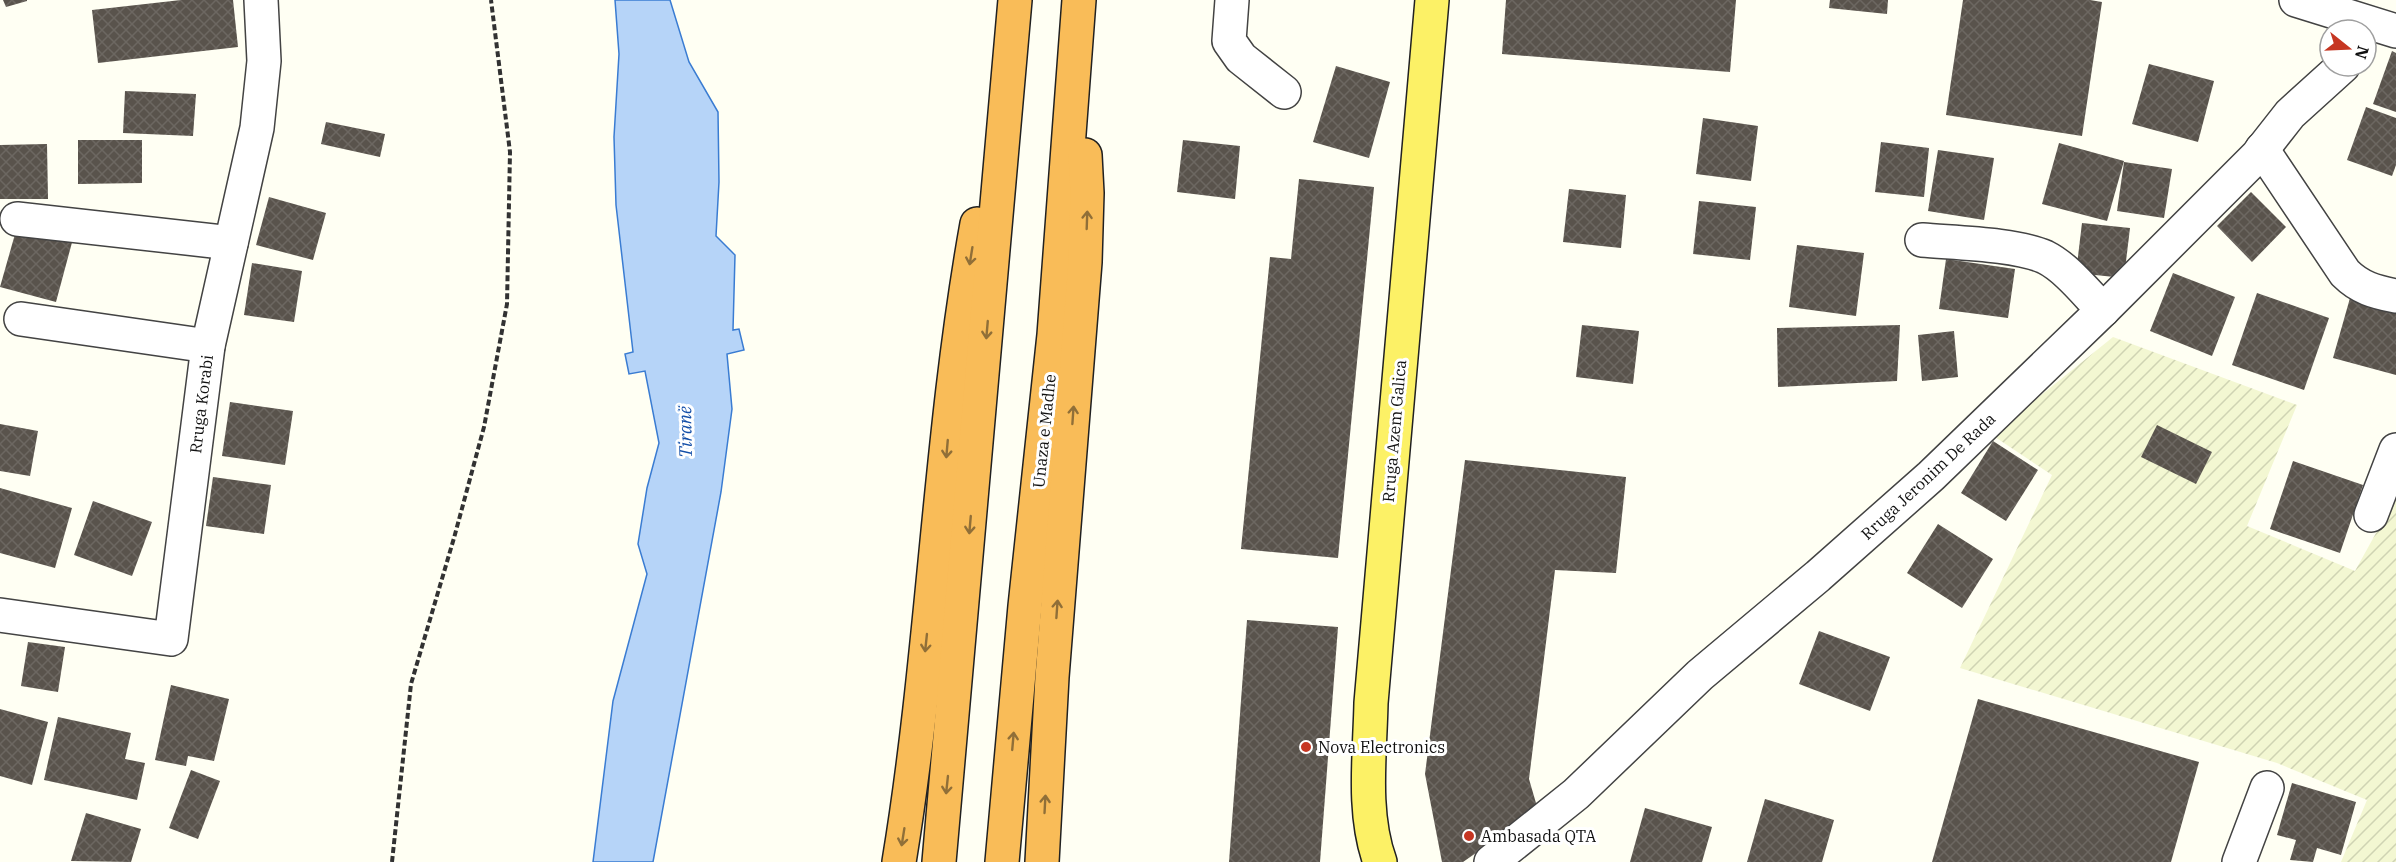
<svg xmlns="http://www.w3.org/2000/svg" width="2396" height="862" viewBox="0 0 2396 862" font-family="'IBM Plex Serif',serif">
<defs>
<pattern id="farmland-furrows" width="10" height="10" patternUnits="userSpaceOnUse" patternTransform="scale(1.5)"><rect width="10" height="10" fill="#f3f7d2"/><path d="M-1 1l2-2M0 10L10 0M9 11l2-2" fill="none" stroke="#cfd3b3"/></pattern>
<pattern id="building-cross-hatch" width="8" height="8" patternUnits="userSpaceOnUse" patternTransform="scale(1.5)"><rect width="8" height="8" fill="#59534c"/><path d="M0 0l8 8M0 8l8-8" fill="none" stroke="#6c6761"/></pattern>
</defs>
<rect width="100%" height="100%" fill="#fffff3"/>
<!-- farmland -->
<polygon fill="url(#farmland-furrows)" points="2113,337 2297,405 2247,526 2355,571 2396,497 2396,862 2341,862 2367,800 2277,763 1960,668 2052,475 1992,435"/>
<!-- water -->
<polygon fill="#b6d4f8" stroke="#3a7cd2" stroke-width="1.5" points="615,0 670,0 689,62 718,112 719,182 716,236 735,255 733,330 739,329 744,350 727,354 732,409 721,492 653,862 593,862 613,701 647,574 638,544 647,488 659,443 645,371 629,374 625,354 633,352 616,205 614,137 619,54"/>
<!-- building -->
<g fill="url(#building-cross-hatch)">
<polygon points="3,0 27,0 27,1 6,7"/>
<polygon points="181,0 233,0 238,47 98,63 92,10"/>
<polygon points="1506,0 1736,0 1730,72 1502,54"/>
<polygon points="1830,0 1888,0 1887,14 1829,8"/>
<polygon points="1963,0 2090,0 2102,2 2082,136 1946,115"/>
<polygon points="2392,51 2396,53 2396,112 2373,104"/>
<polygon points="2149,64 2214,81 2198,142 2132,124"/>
<polygon points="1336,66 1390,82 1369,158 1313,142"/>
<polygon points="125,91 196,94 193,136 123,133"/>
<polygon points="2366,107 2396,118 2396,165 2392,176 2347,160"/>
<polygon points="1703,118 1758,126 1751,181 1696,174"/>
<polygon points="326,122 385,134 380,157 321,144"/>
<polygon points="78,140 142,140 142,183 78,184"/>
<polygon points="1183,140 1240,146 1235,199 1177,192"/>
<polygon points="1881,142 1929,148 1924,197 1875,192"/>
<polygon points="2059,143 2124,161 2107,221 2042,204"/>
<polygon points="47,144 48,199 0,199 0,145"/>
<polygon points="1938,150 1994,158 1984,220 1928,211"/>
<polygon points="2124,162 2172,169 2164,218 2117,211"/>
<polygon points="1299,179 1374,187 1338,558 1241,549 1270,257 1291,259"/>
<polygon points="1569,189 1626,195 1621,248 1563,242"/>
<polygon points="2251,192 2286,227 2252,262 2217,226"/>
<polygon points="269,197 326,213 313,260 256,245"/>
<polygon points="1699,201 1756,207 1750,260 1693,254"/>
<polygon points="19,220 74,235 56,302 0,287"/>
<polygon points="2082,223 2130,228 2124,278 2076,273"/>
<polygon points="1797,245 1864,253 1856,316 1789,307"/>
<polygon points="1946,259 2015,269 2008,318 1939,309"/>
<polygon points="252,263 302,271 294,322 244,315"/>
<polygon points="2173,273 2235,297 2212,356 2150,331"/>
<polygon points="2257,293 2329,318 2304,390 2232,365"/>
<polygon points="2350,298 2396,310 2396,375 2333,358"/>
<polygon points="1582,325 1639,331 1633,384 1576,377"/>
<polygon points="1900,325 1897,381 1778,387 1777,328"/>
<polygon points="1954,331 1958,377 1922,381 1918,335"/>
<polygon points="230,402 293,411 285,465 222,456"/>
<polygon points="0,424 38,431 30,476 0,471"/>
<polygon points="2157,425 2212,452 2196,484 2141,457"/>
<polygon points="1993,441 2038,470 2006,521 1961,493"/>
<polygon points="1465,460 1626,477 1616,573 1555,570 1529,779 1538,810 1463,862 1442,862 1425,774"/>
<polygon points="2293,461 2363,485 2340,553 2270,529"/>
<polygon points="213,477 271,485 264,534 206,526"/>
<polygon points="0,488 72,508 55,568 0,553"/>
<polygon points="93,501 152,522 132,576 74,555"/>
<polygon points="1938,524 1993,559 1962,608 1907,573"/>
<polygon points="1247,620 1338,627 1320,862 1229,862"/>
<polygon points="1819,631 1890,657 1870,711 1799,684"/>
<polygon points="28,642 65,647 58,692 21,686"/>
<polygon points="171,685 229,699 214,761 188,756 186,766 155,760"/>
<polygon points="1978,699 2199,762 2171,862 1932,862"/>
<polygon points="0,709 48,722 32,785 0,776"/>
<polygon points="58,717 131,733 125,759 145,763 137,800 44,780"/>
<polygon points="191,770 220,781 198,839 169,828"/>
<polygon points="2292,783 2356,802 2341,855 2317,848 2313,862 2290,860 2296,840 2277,835"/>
<polygon points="1765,799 1834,820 1822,862 1747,862"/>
<polygon points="1645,808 1712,827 1702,862 1630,862"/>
<polygon points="86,813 141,829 131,862 71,861"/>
</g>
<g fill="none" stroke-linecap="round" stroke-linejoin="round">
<!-- minor casing -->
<g stroke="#434343" stroke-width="36">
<g id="minor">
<polyline points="1232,0 1229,41 1241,58 1284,92"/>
<polyline points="2296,0 2396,31"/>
<path d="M 2262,149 L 2345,273 C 2360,288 2375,292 2396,296"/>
<polyline points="17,219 231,243"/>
<path d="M 1922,240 C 1955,243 2016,244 2045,257 C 2067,268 2086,293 2103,310"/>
<polyline points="21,319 208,346"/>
<polyline points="2371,515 2396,450"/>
<polyline points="0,615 171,639 208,346 257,128 264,61 261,0"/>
<polyline points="1491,862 1576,794 1700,675 1818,576 1931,476 2103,310 2257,156 2290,114 2343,66"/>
<polyline points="2239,862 2267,788"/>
</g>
</g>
<!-- major casing -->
<g stroke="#212121" stroke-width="36">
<path id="major" d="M 1380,862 C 1362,813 1370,754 1371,703 L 1432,0"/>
</g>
<!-- highway casing -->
<g stroke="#212121" stroke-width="36">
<g id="highway">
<path d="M 899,862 C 934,650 939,435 977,224"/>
<polyline points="939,862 1015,0"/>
<polyline points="1002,862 1025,606 1054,335 1079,0"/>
<polyline points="1042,862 1052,677 1085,262 1087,193 1085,155"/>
</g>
</g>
<!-- path -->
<polyline stroke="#323232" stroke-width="4" stroke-dasharray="6 3" stroke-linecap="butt" points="392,862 411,684 454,538 484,427 507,304 510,152 491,0"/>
<!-- minor -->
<use href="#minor" stroke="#fff" stroke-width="33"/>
<!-- major -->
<use href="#major" stroke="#fcf166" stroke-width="33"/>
<!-- highway -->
<use href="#highway" stroke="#f9bc58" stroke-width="33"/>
</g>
<!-- one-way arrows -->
<defs><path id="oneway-shaft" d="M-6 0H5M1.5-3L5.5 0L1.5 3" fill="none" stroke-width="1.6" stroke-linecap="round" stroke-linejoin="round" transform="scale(1.5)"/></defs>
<g stroke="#906f38">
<use href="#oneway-shaft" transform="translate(1087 220) rotate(-88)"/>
<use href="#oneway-shaft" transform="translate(971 256) rotate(99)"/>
<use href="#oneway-shaft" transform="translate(987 330) rotate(95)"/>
<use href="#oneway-shaft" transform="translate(1073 415) rotate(-86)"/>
<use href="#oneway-shaft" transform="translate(947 449) rotate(95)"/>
<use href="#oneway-shaft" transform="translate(970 525) rotate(95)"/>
<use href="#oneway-shaft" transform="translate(1057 609) rotate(-86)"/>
<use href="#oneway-shaft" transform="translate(926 643) rotate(96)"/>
<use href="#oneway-shaft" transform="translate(1013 741) rotate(-85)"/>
<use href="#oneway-shaft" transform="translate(947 785) rotate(96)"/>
<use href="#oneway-shaft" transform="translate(1045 804) rotate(-87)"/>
<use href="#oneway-shaft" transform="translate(903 837) rotate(99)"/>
</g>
<!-- markers -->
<g fill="#c63622" stroke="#fff" stroke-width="2">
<circle cx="1306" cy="747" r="6"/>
<circle cx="1469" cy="836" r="6"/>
</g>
<g text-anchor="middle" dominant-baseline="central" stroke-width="6" stroke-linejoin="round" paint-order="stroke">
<!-- street labels -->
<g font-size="16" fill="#101010" stroke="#fff">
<text transform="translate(201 404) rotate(-83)">Rruga Korabi</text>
<text transform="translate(1044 431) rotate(-84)">Unaza e Madhe</text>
<text transform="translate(1394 431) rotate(-85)">Rruga Azem Galica</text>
<text transform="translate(1928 476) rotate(-43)">Rruga Jeronim De Rada</text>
</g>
<!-- poi labels -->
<g font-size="16" fill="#101010" stroke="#fff" text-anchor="start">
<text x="1318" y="747">Nova Electronics</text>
<text x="1481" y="836">Ambasada QTA</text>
</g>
<!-- water labels -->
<g font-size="18" font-style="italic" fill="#134ea8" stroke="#fff">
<text transform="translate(685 432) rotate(-91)">Tiranë</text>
</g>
</g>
<!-- north arrow -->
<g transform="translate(2348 48) rotate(108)"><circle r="28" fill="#ffffff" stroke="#9f9f9f" stroke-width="1.5"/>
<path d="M0-4.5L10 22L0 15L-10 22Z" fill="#c63622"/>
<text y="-9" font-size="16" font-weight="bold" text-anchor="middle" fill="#101010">N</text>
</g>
</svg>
